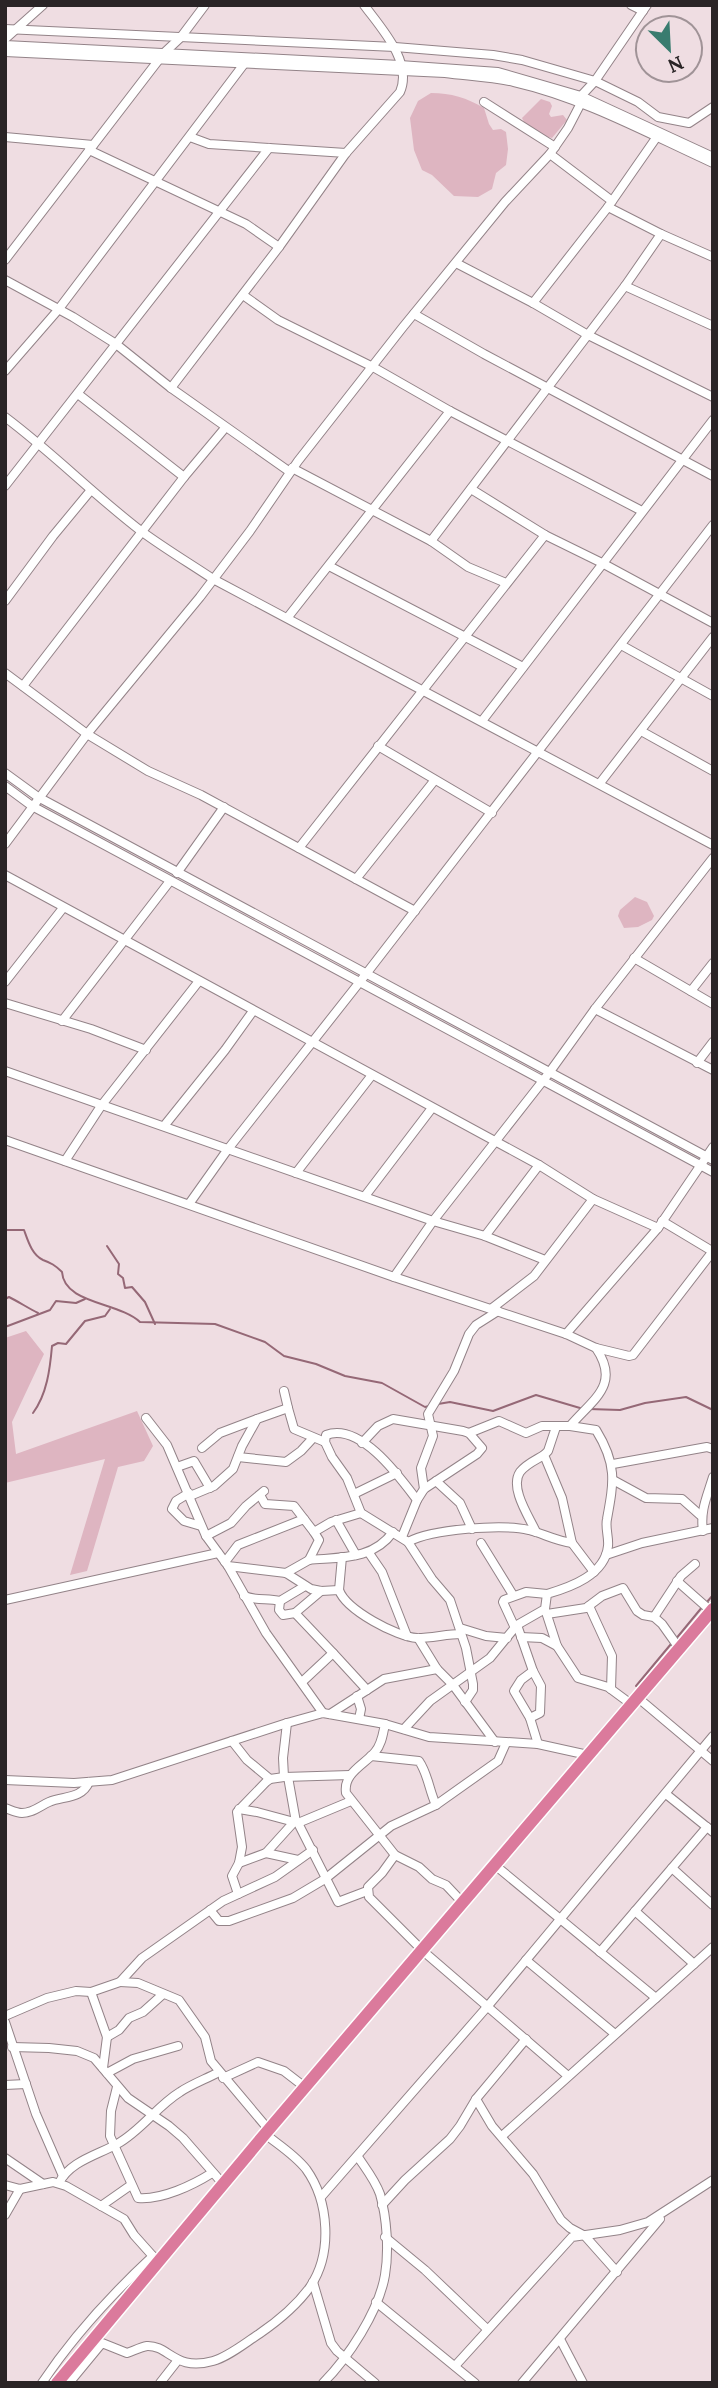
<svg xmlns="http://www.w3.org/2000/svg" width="718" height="2388" viewBox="0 0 718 2388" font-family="Lora,serif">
<rect width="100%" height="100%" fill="#efdde2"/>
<!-- green -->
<g fill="#deb5c1">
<path d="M 431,93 C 451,93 467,98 484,108 L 489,124 L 493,130 L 501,129 L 506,132 L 508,149 L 506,165 L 496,173 L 492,189 L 478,197 L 454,196 L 432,175 L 422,170 L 414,150 L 410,118 L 418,101 Z"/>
<path d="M 541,99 L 550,102 L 552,106 L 549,114 L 551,117 L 563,115 L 567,120 L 552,138 C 541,135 527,130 522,118 Z"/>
<polygon points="635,897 647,902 654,916 652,920 638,927 624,928 618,916 620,910"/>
<polygon points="26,1331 44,1354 12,1422 16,1454 137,1411 153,1446 144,1461 118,1467 87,1571 70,1575 105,1459 5,1483 5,1338"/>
</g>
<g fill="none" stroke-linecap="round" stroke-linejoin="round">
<!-- stream -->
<g stroke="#956876" stroke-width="2">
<path d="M 5,1230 L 24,1230 C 28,1241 32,1255 43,1260 C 51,1263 55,1265 62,1272 C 64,1304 119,1302 140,1322 L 215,1324 L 265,1342 L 284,1356 L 316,1364 L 345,1376 L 382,1383 L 425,1407 L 429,1406"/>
<polyline points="107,1246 119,1264 118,1274 123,1278 125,1288 132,1287 145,1302 155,1324"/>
<path d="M 5,1299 L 9,1297 C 19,1302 28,1308 38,1313"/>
<polyline points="5,1327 50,1310 56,1301 76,1303 85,1299"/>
<polyline points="438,1404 450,1402 493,1411 536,1395 580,1408"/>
<polyline points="589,1409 620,1410 645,1403 686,1397 713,1410"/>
<path d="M 33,1413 C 47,1394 50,1369 52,1346 L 58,1343 L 66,1344 L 85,1321 L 105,1316 L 110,1309"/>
<polyline points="707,1602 713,1595"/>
<polyline points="675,1640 703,1606"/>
<polyline points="636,1686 671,1644"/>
</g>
<!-- minor casing -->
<g stroke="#938388" stroke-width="10">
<g id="minor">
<polyline points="631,5 643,11"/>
<polyline points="5,29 395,47 493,55 522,60 595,81 638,102 658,117 689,123 713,107"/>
<polyline points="5,39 43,5"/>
<polyline points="5,45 400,65 498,72 581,96 713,157"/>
<path d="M 5,52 L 445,73 C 468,76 492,77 514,82 C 584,98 649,134 713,163"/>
<polyline points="484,102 555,147"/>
<polyline points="5,137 93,145"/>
<polyline points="190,137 209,144 346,153"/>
<polyline points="89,150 246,224 279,247"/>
<polyline points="550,154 612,201"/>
<polyline points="608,207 661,234 713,257"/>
<polyline points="5,260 164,53 181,37 205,5"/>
<polyline points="456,263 533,303 588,335 713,397"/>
<polyline points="5,280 73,317 116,344 171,388 290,472"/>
<polyline points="625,286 713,326"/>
<polyline points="243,295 278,320 373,367 450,411 642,511"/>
<polyline points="533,303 608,207 656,138"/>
<polyline points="414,314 484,354 713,476"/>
<polyline points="5,371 58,310 244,64"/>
<path d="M 171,388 L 279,247 L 346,153 L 400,92 C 413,62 381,28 364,5"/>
<polyline points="78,394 184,477"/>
<path d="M 5,417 C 53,453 94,495 141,531 C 164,548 189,563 213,579 L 713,845"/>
<polyline points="292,468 431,541 468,567 506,583"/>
<polyline points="5,486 269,148"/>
<polyline points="471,489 545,535 602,563 713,623"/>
<polyline points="431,541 625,286 661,234"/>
<polyline points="329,566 523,667"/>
<polyline points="5,601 53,536 91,490"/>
<polyline points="288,617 450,411"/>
<polyline points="621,645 713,696"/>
<polyline points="5,673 87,734 148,771 201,795 415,911"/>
<polyline points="23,686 184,477 225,428"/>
<polyline points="482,721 713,420"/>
<polyline points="641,731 713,771"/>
<polyline points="378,746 492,813"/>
<polyline points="5,773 38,797 713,1160"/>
<polyline points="600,783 713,637"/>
<polyline points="5,786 32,806 713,1172"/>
<polyline points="5,844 87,734 200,597 250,531 298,461 403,327 505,202 550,154 568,128 581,103 581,96 595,81 647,5"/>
<polyline points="299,848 545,535"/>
<polyline points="177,873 224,807"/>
<polyline points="5,875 539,1165 593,1199 658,1228"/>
<polyline points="356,879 434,781"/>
<polyline points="634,958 713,1004"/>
<polyline points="5,982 63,908"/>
<polyline points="691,991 713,963"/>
<polyline points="5,1003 91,1029 146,1050"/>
<polyline points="595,1009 713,1070"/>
<polyline points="62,1021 170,881"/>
<polyline points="697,1063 713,1042"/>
<polyline points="5,1071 433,1221 485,1236 545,1260"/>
<polyline points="164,1126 225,1050 253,1011"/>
<polyline points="5,1140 394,1277 566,1334 596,1348 629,1356 633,1355 713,1251"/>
<polyline points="65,1161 101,1106 199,981"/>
<polyline points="296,1173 372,1075"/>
<polyline points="365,1196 432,1108"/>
<polyline points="189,1204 228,1149 366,974 713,525"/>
<polyline points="662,1221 712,1251"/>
<polyline points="485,1236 539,1165"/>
<polyline points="394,1277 433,1221 549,1073 595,1009 713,858"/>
<polyline points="491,1309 534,1276 593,1199"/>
<polyline points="566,1334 658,1228 713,1147"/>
<polyline points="288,1408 294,1429 325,1442"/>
<path d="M 146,1418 L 167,1445 L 206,1536 L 228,1566 L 286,1573 L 311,1589 L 321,1591 L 339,1590 C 346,1610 397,1637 417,1638 C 432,1638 447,1634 461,1634"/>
<polyline points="556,1427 548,1451 544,1455 562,1498 572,1543 594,1572"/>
<polyline points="469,1433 499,1421 526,1433 542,1426 570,1426"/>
<polyline points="362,1443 378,1426 393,1419 463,1431 469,1433 482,1448 477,1454 424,1489 417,1500"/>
<polyline points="202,1448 220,1433 257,1419"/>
<polyline points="238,1457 286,1462 301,1451 313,1438"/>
<polyline points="613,1464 707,1447 713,1449"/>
<polyline points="177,1467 194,1461 210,1488"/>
<polyline points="613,1480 646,1498 682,1499 700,1515"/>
<polyline points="436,1481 460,1503 472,1529"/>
<polyline points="424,1489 421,1468 433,1436 428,1414 454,1371 469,1334 476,1325 498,1311"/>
<polyline points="189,1493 176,1501 172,1509 184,1521 201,1526"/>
<polyline points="354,1494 397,1473"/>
<polyline points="260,1495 265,1504 294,1506 304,1519"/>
<polyline points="190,1496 214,1486 233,1469 242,1446 257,1419 288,1408 284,1391"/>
<polyline points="336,1520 356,1555"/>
<path d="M 703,1531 C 700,1510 707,1497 713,1477"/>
<path d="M 536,1532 C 530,1518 509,1488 520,1472 C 526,1464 536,1460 544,1455"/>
<polyline points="206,1536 231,1523 246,1506 264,1491"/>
<path d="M 402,1537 L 417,1500 C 399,1476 360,1422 326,1435 L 325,1442 L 332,1457 L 347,1478 L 361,1513 L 408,1542 L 432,1579 L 450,1600 L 466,1648 L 473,1684 L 473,1690 L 465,1702"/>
<path d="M 408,1542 C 432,1529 502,1524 529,1530 C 544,1534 556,1541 572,1543"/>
<polyline points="481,1543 513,1595"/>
<polyline points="369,1553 382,1572 407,1636"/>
<polyline points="606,1555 642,1543 713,1528"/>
<path d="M 309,1560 C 341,1557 373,1560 393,1532"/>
<polyline points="225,1562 238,1545 304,1519 314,1532"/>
<polyline points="228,1566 266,1633 323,1713"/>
<polyline points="286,1573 309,1560 319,1540 314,1532 331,1522 361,1513"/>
<polyline points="677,1581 711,1611"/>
<polyline points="339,1590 342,1557"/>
<polyline points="321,1591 295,1613 333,1653"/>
<path d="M 244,1596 C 257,1601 267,1598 280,1601 L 305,1586"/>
<polyline points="5,1600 218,1553"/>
<polyline points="280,1601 279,1610 283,1615 295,1613"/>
<polyline points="589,1606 612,1656 611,1689"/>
<polyline points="546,1612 557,1646 578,1678 608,1687 631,1704"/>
<polyline points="547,1614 586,1608 602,1596 623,1588 637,1611 643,1615 654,1617 662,1624 679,1648"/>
<polyline points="654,1617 681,1576 695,1564"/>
<polyline points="517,1625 533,1671 541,1686 540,1713 530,1718 538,1744"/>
<polyline points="460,1628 486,1636 507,1638"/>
<polyline points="515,1628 503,1602 504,1600 526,1592 547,1594"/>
<polyline points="521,1637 542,1638 557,1646"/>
<polyline points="418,1638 437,1669 453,1685 495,1742"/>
<polyline points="302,1682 333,1653 367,1690"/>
<polyline points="357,1696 361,1709 359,1719"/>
<polyline points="637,1697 713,1761"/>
<polyline points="330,1714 384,1679 437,1669"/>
<polyline points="530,1718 514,1691 521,1680 533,1671"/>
<path d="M 385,1724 C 383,1733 382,1744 375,1752 C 364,1765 343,1773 346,1793 L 395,1855 L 419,1867 L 432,1879 L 446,1885 L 463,1903"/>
<path d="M 404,1729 L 430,1701 L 490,1658 L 517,1625 L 545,1609 L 547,1594 C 571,1587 605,1575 608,1546 C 609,1537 605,1528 607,1519 C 614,1481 617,1464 596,1430 L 570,1426 C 593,1399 621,1385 596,1348"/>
<polyline points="232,1741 247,1760 270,1779"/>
<path d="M 371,1756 L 419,1761 C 428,1774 429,1790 436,1805"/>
<polyline points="284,1777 283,1758 287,1723"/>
<polyline points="288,1777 296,1822"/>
<polyline points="5,1780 74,1783 112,1780 287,1723 323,1713 385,1724 429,1737 538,1744 588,1755"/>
<polyline points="666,1794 713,1832"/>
<path d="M 5,1808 C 11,1810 16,1813 22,1813 C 33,1813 40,1806 49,1802 C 63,1796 82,1799 89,1782"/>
<polyline points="239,1809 257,1812 298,1823 338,1902 367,1891"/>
<polyline points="298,1823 351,1801"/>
<polyline points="266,1853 298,1860"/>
<polyline points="395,1855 382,1873 368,1887 369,1897 423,1951 568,2076"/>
<polyline points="239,1863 266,1853 294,1822"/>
<polyline points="496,1866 656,1998"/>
<polyline points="672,1868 713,1905"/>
<polyline points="238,1894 232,1876 239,1863 242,1847 237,1812 266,1782 270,1779 284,1777 350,1775"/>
<polyline points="210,1910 219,1921 229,1921 293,1898 325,1879 391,1826 436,1805 498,1761 506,1743"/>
<polyline points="635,1911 694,1964"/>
<polyline points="600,1952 707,1827"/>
<polyline points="526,1960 615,2034"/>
<polyline points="120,1982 138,1983 179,2000 205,2037 211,2061 269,2130"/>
<polyline points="91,1992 107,2037 103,2068"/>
<polyline points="5,2016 47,1998 76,1991 91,1992 120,1982 142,1958 223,1901 275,1877 313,1850"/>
<polyline points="5,2022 36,2114 63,2176"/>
<polyline points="107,2037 119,2030 129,2018 143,2012 162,1995"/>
<polyline points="12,2047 49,2048 77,2051 94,2058 128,2098 169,2126 183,2138 224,2185"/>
<polyline points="107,2073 133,2059 178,2046"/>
<polyline points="223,2078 258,2062 284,2071 306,2088"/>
<polyline points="5,2085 26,2084"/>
<path d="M 117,2087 L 111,2111 L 110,2136 L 138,2198 C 162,2200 193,2185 212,2173"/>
<polyline points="476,2099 492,2126 533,2174 561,2220 570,2228 585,2236 617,2272"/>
<polyline points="502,2136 713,1947"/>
<polyline points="5,2158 43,2184"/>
<path d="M 59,2183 C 70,2161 98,2155 117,2144 C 141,2131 157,2106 180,2092 C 192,2084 206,2079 219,2072"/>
<polyline points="5,2185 20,2189 53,2182 66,2186 124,2219 134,2235 159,2263"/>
<polyline points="321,2197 487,2007 713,1736"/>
<polyline points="382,2205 405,2180 450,2139 460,2126 476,2099 526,2039"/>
<polyline points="101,2206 131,2185"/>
<polyline points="5,2215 20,2189"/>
<polyline points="385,2237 425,2270 487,2329"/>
<polyline points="313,2282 331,2343 337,2351 375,2383"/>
<polyline points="376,2302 475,2383"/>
<polyline points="560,2339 583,2383"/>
<polyline points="455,2366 572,2237 620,2230 648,2222 713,2180"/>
<path d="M 42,2383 C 74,2335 111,2295 153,2256"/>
<path d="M 69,2383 L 102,2343 L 127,2353 C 133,2351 141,2347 147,2346 C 169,2345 175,2372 213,2361 C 228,2357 245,2343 259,2334 C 278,2321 297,2305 310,2287 C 333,2253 329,2201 306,2169 C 295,2155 279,2145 265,2134"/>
<polyline points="160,2383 178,2360"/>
<path d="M 323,2383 C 348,2358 379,2311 385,2275 C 389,2251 387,2218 380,2194 C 375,2180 366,2169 358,2157"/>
<polyline points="522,2383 660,2219"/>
</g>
</g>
<!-- highway casing -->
<g stroke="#fff" stroke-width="15">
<polyline id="highway" points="57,2383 265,2134 713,1609"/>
</g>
<!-- minor -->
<use href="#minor" stroke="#fff" stroke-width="8"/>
<!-- highway -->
<use href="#highway" stroke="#db7a9c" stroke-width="12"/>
</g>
<!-- border -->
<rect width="718" height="2388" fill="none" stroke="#2a2426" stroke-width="14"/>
<!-- north arrow -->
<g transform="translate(669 49) rotate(156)"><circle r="33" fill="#efdde2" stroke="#a09397" stroke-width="2"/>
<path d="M0-5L12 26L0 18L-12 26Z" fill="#397c6f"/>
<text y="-10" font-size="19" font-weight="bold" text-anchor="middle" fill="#2a2426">N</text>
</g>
</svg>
